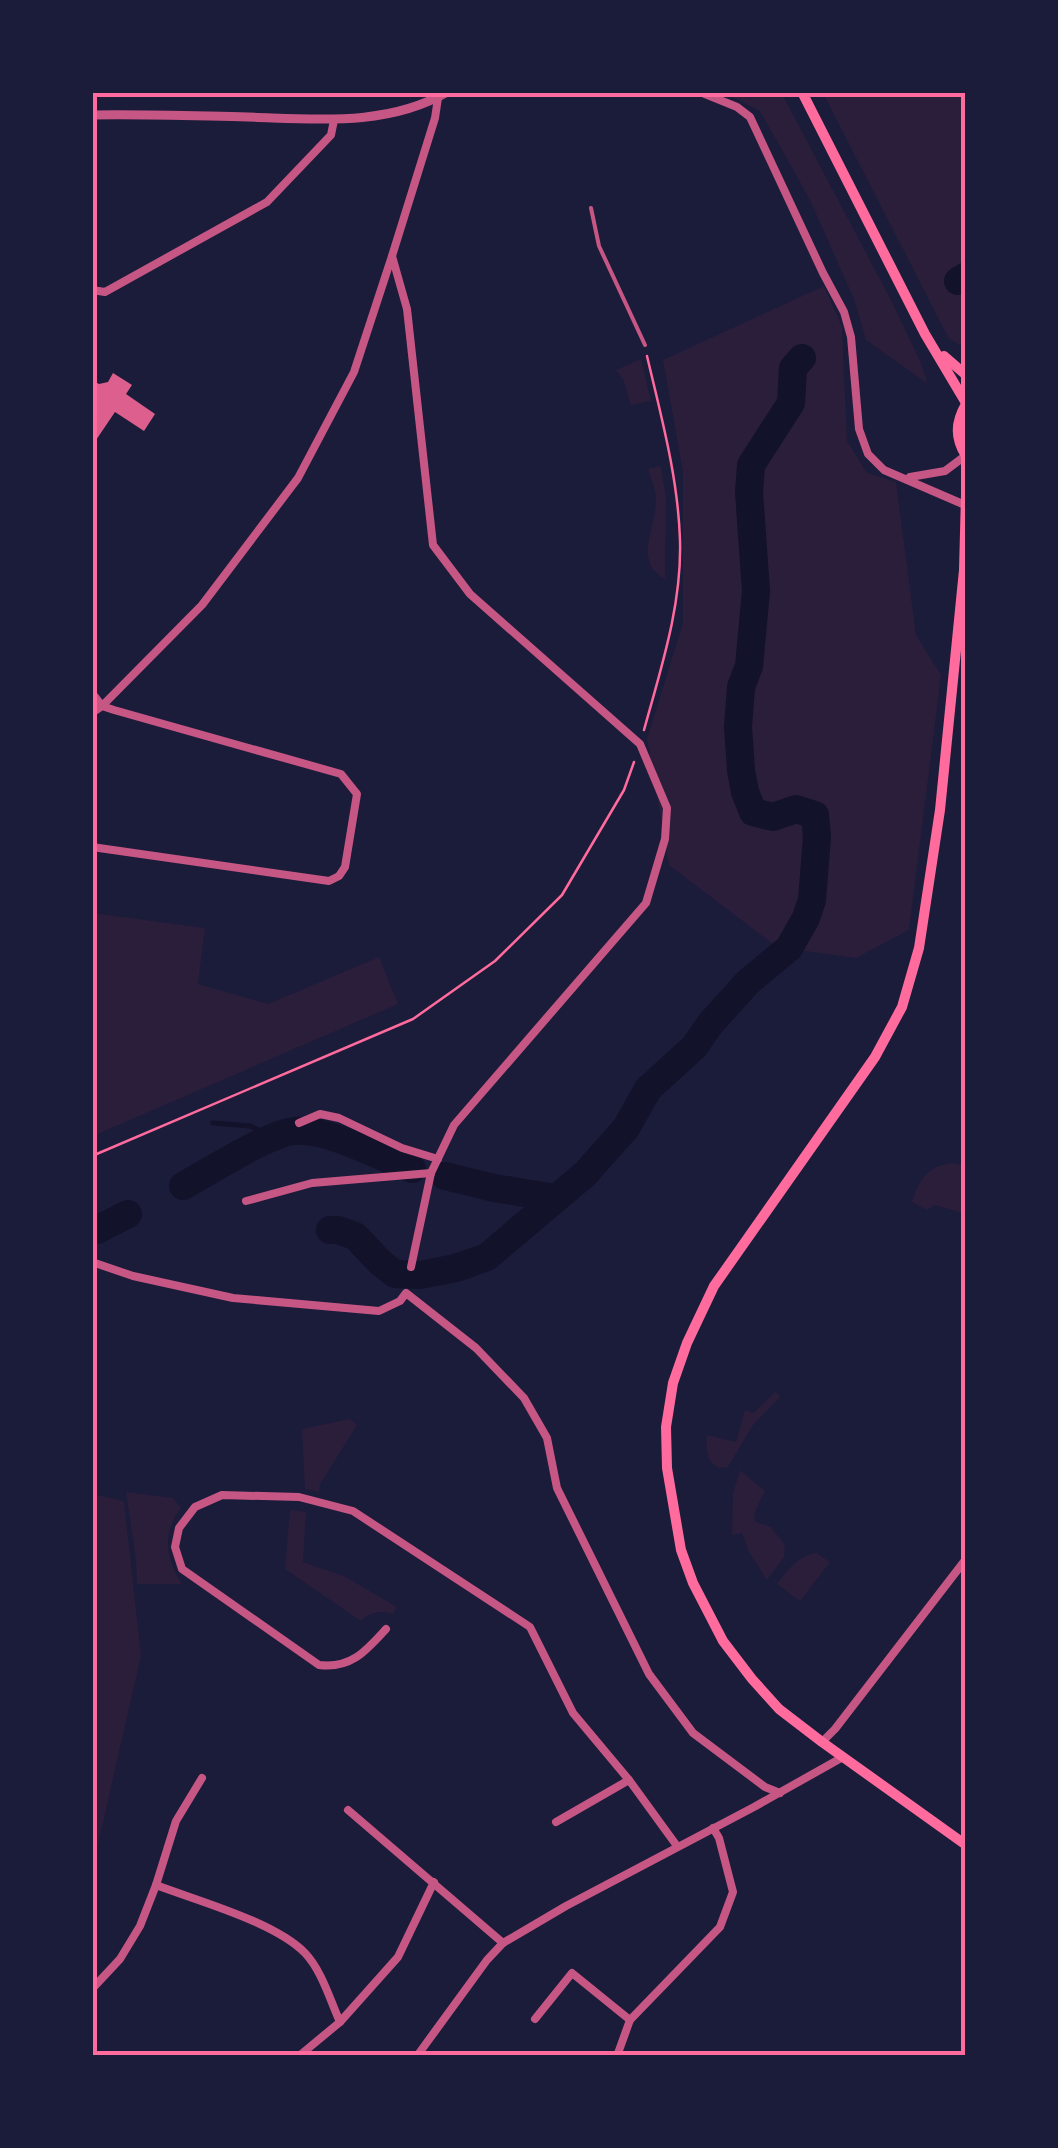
<svg xmlns="http://www.w3.org/2000/svg" width="1058" height="2148" viewBox="0 0 1058 2148" font-family="'Fira Sans Condensed',sans-serif">
<rect width="100%" height="100%" fill="#1b1b3a"/>
<!-- green -->
<g fill="#2a1e3b">
<polygon points="781,92 891,300 920,361 928,384 866,340 854,299 810,200 760,111 725,93"/>
<polygon points="823,93 965,93 965,347 949,339"/>
<polygon points="824,286 842,327 847,441 867,473 896,482 916,635 941,675 909,930 856,958 777,947 669,865 647,739 683,623 683,472 663,360"/>
<polygon points="641,359 651,401 631,405 623,379 616,370"/>
<path d="M 661,466 L 666,499 L 665,579 C 632,562 657,527 656,499 C 656,489 651,479 648,469 Z"/>
<polygon points="93,913 205,928 198,984 268,1004 379,957 398,1004 93,1136"/>
<path d="M 952,1163 L 965,1165 L 965,1214 L 935,1205 L 927,1210 L 912,1202 C 919,1180 927,1166 952,1163 Z"/>
<path d="M 775,1392 L 780,1395 L 779,1398 L 753,1425 L 728,1467 C 708,1472 705,1450 707,1435 L 736,1442 L 745,1410 L 754,1413 Z"/>
<polygon points="350,1419 357,1425 320,1484 319,1492 305,1489 302,1429"/>
<polygon points="740,1470 765,1491 755,1512 754,1521 771,1527 785,1545 784,1557 767,1580 749,1552 742,1533 732,1535 733,1493"/>
<path d="M 126,1492 L 173,1498 L 181,1508 C 162,1533 165,1558 182,1584 L 137,1584 L 136,1560 Z"/>
<polygon points="93,1494 124,1501 141,1656 98,1844 93,1849"/>
<path d="M 290,1510 L 306,1512 L 303,1562 L 346,1577 L 397,1607 L 393,1614 C 381,1610 370,1612 361,1621 L 285,1569 Z"/>
<path d="M 817,1553 L 830,1562 L 800,1601 L 777,1584 C 789,1569 797,1556 817,1553 Z"/>
</g>
<g fill="none" stroke-linecap="round" stroke-linejoin="round">
<!-- stream -->
<polyline stroke="#12122b" stroke-width="5" points="213,1123 250,1126 273,1137"/>
<!-- river -->
<g stroke="#12122b" stroke-width="28">
<polyline points="958,281 966,276"/>
<polyline points="445,1176 494,1188 555,1198"/>
<path d="M 183,1186 C 210,1171 266,1135 294,1131 C 328,1128 380,1157 412,1169"/>
<polyline points="97,1230 128,1214"/>
<polyline points="330,1230 338,1230 355,1236 381,1263 395,1274 420,1275 456,1268 487,1257 585,1174 626,1128 648,1089 694,1047 711,1023 748,982 789,948 806,918 812,900 817,837 815,815 796,809 773,817 753,812 745,792 741,770 738,727 741,687 749,666 756,591 749,492 751,465 791,403 793,368 802,358"/>
</g>
</g>
<!-- building -->
<polygon fill="#dd5f8e" points="113,373 132,385 126,394 155,414 144,431 115,412 92,446 92,380 99,384 108,382"/>
<g fill="none" stroke-linecap="round" stroke-linejoin="round">
<!-- path -->
<g stroke="#ff6b9d" stroke-width="2.5">
<path d="M 644,730 C 661,668 682,605 680,540 C 678,477 661,416 647,356"/>
<polyline points="92,1156 413,1019 495,961 562,895 624,790 634,762"/>
</g>
<!-- service -->
<polyline stroke="#c65784" stroke-width="4" points="591,208 599,246 645,345"/>
<!-- minor -->
<g stroke="#c65784" stroke-width="8">
<polyline points="700,92 737,107 750,117 823,273 844,312 851,337 859,429 868,454 884,470 965,505"/>
<polyline points="92,290 105,292 267,202 331,135 334,120"/>
<polyline points="910,477 945,471 965,456"/>
<polyline points="92,693 102,706 114,710 341,774 357,794 345,867 339,876 329,881 92,847"/>
<polyline points="92,713 102,706 202,605 298,478 354,372 392,256"/>
<polyline points="299,1123 320,1114 339,1118 402,1148 438,1159"/>
<polyline points="246,1201 312,1183 431,1173"/>
<polyline points="92,1262 133,1276 233,1298 379,1311 400,1301 406,1293 476,1348 524,1398 547,1438 557,1488 649,1674 693,1733 765,1787 780,1793"/>
<polyline points="411,1267 431,1173 454,1125 646,903 665,839 667,808 640,744 470,594 433,545 407,309 392,256 435,118 438,98"/>
<path d="M 386,1629 C 366,1651 351,1669 319,1665 L 182,1569 L 175,1547 L 179,1528 L 195,1507 L 222,1495 L 299,1497 L 353,1511 L 530,1627 L 573,1713 L 629,1780 L 677,1846"/>
<polyline points="822,1742 835,1729 966,1559"/>
<polyline points="348,1810 503,1943"/>
<polyline points="556,1822 629,1780"/>
<path d="M 156,1885 C 198,1901 275,1922 305,1953 C 322,1971 330,2000 340,2022"/>
<polyline points="92,1989 120,1959 140,1926 156,1885 176,1821 202,1778"/>
<polyline points="535,2019 572,1973 630,2020"/>
<polyline points="299,2056 340,2022 398,1957 434,1882"/>
<polyline points="417,2056 487,1960 503,1943 566,1906 754,1807 843,1757"/>
<polyline points="617,2056 630,2020 720,1927 733,1892 719,1838 713,1828"/>
</g>
<!-- tertiary -->
<path stroke="#c65784" stroke-width="9" d="M 92,115 C 145,114 196,116 248,117 C 315,119 387,127 447,92"/>
<!-- secondary -->
<g stroke="#ff6b9d" stroke-width="10">
<polyline points="802,92 925,334 966,403"/>
<polyline points="944,356 966,375"/>
<path d="M 966,404 C 955,423 955,438 966,456"/>
<polyline points="966,495 964,570 940,810 919,948 902,1007 875,1057 714,1286 687,1343 673,1383 666,1427 667,1468 681,1550 693,1583 723,1641 752,1679 779,1709 822,1742 966,1845"/>
</g>
</g>
<!-- border -->
<rect width="1058" height="2148" fill="none" stroke="#1b1b3a" stroke-width="190"/>
<rect x="95" y="95" width="868" height="1958" fill="none" stroke="#ff6b9d" stroke-width="4"/>
</svg>
